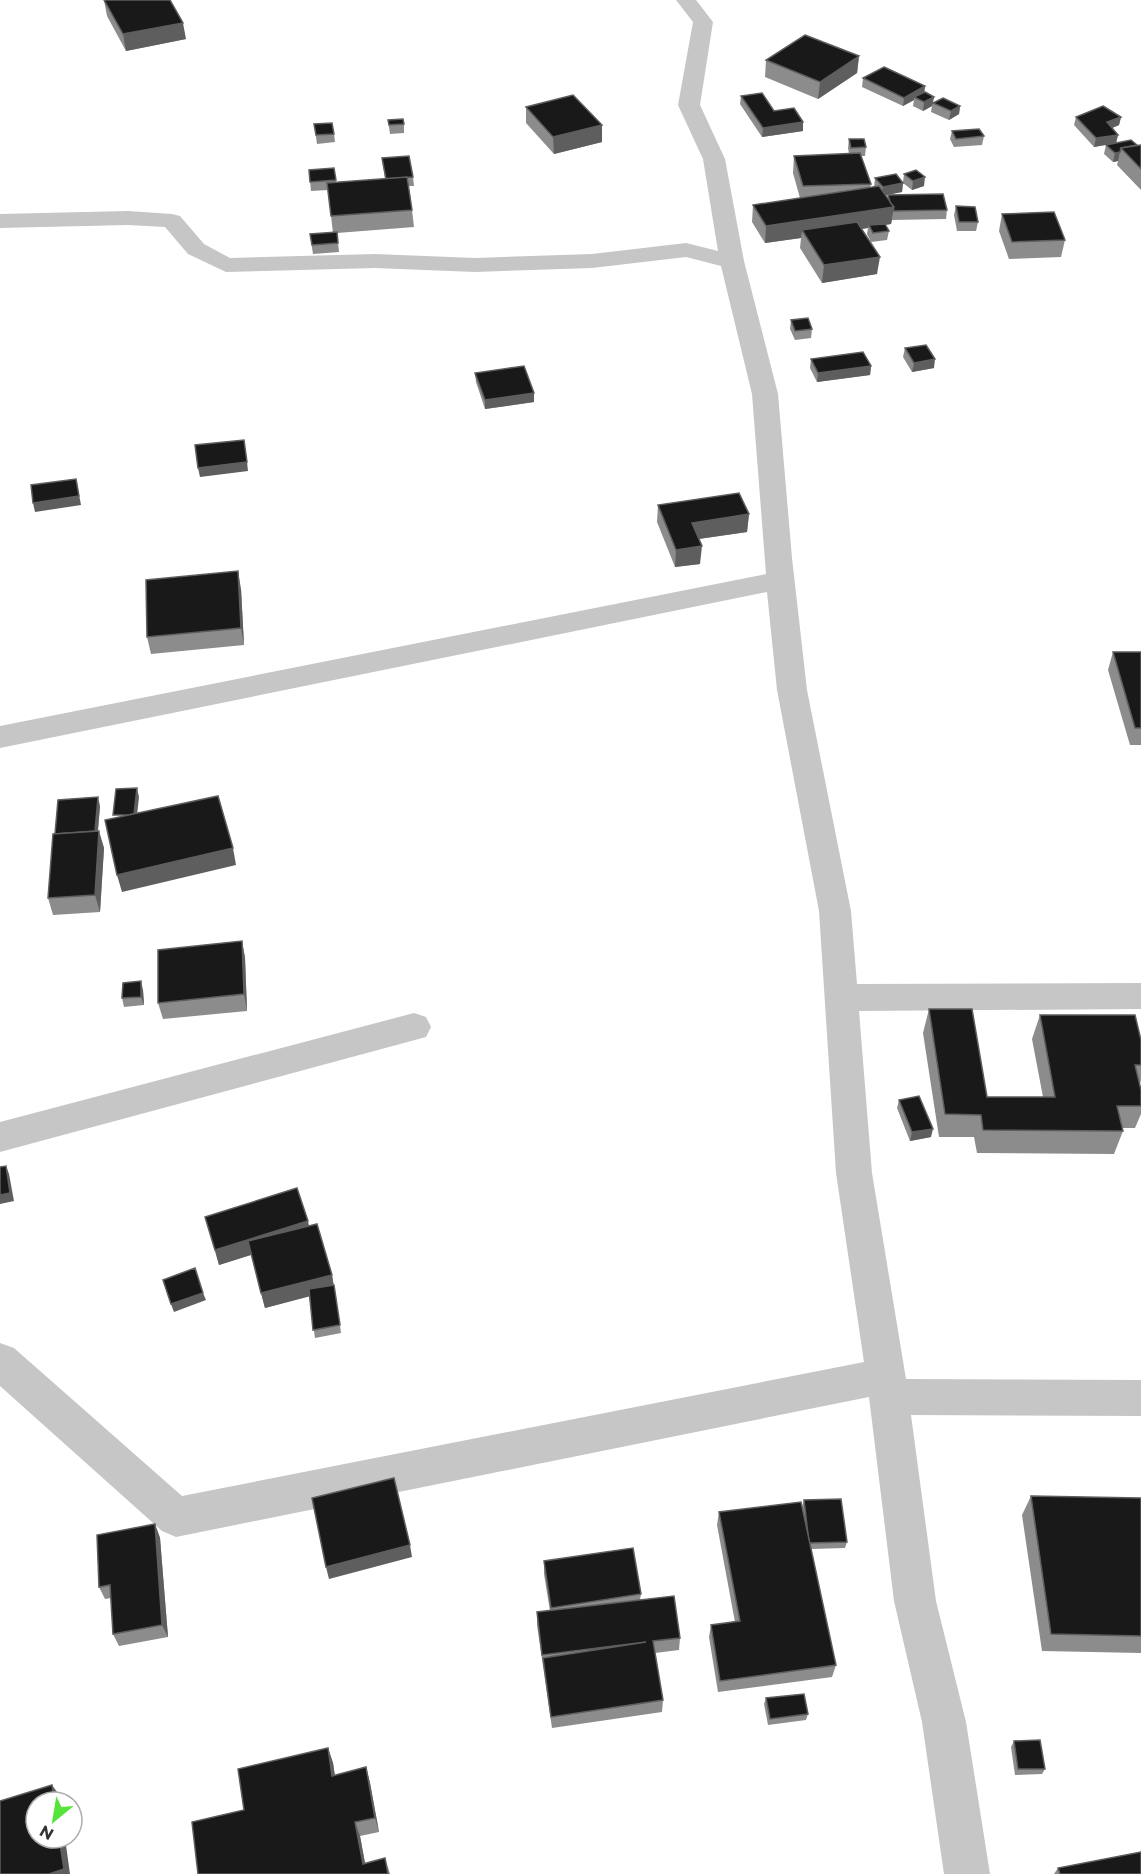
<svg xmlns="http://www.w3.org/2000/svg" width="1141" height="1874" viewBox="0 0 1141 1874" font-family="Montserrat,sans-serif">
<rect width="100%" height="100%" fill="#fff"/>
<g fill="none" stroke-linecap="round" stroke-linejoin="round">
<!-- minor -->
<g fill="#c6c6c6" fill-rule="evenodd">
<polygon points="676,0 696,0 713,22 700,105 725,159 744,261 778,394 792,558 807,690 851,911 857,984 1141,983 1141,1009 859,1011 872,1173 906,1379 1141,1380 1141,1416 911,1415 936,1601 966,1722 990,1874 944,1874 922,1722 894,1601 869,1397 176,1537 162,1531 0,1386 0,1343 14,1348 182,1496 864,1362 836,1173 819,911 777,690 767,592 0,748 0,726 766,574 752,394 721,266 686,257 592,268 475,272 375,268 226,272 188,254 165,227 128,225 0,228 0,214 128,211 172,214 180,216 204,244 230,258 375,254 475,258 592,254 686,243 718,251 703,159 678,105 693,22"/>
<polygon points="414,1013 426,1017 431,1027 426,1037 0,1152 0,1122"/>
</g>
</g>
<!-- wall -->
<g fill="#8c8c8c">
<polygon points="104,0 186,39 126,51 107,16"/>
<polygon points="859,56 857,73 818,99 765,77 766,60"/>
<polygon points="863,78 925,86 924,93 934,97 933,102 960,106 959,114 949,120 931,112 932,106 923,111 913,106 914,100 903,106 862,87"/>
<polygon points="741,96 774,111 803,122 803,131 762,137 740,104"/>
<polygon points="526,107 602,125 602,142 554,154 526,123"/>
<polygon points="1076,117 1121,117 1119,125 1112,128 1118,135 1116,143 1137,145 1141,145 1141,190 1117,165 1118,161 1113,162 1104,154 1106,145 1111,144 1094,147 1074,125"/>
<polygon points="388,120 404,124 404,133 390,134"/>
<polygon points="314,124 334,134 335,142 317,144"/>
<polygon points="952,131 984,136 982,145 954,147 950,139"/>
<polygon points="849,139 866,147 865,156 861,156 871,184 870,188 874,187 875,178 903,182 904,174 924,186 912,190 903,183 902,192 885,195 888,198 888,195 947,210 946,219 892,220 891,224 885,225 889,231 887,240 871,242 867,234 868,228 861,229 877,274 822,283 800,248 801,238 765,243 752,222 753,205 800,198 793,173 794,156 849,154 848,148"/>
<polygon points="382,158 413,177 414,186 409,186 412,210 414,227 337,233 339,252 313,254 310,234 333,233 328,190 311,191 309,170 334,168 336,182 385,179"/>
<polygon points="956,206 978,222 976,231 957,231 954,215"/>
<polygon points="1002,214 1065,240 1061,257 1009,259 999,231"/>
<polygon points="791,320 812,329 811,338 795,340 790,329"/>
<polygon points="905,348 934,368 912,372 903,357"/>
<polygon points="811,359 871,366 870,375 817,382 810,368"/>
<polygon points="475,373 534,402 485,409 476,382"/>
<polygon points="658,505 749,514 747,532 699,539 700,564 675,567 657,522"/>
<polygon points="241,589 244,645 151,654 147,637"/>
<polygon points="1113,652 1141,652 1141,745 1130,745 1108,670"/>
<polygon points="100,806 98,831 104,848 100,912 53,915 48,898 55,834"/>
<polygon points="242,941 245,958 247,1011 163,1019 158,1003"/>
<polygon points="143,990 144,1005 124,1007 122,998"/>
<polygon points="929,1009 987,1097 1043,1097 1032,1039 1040,1015 1141,1040 1141,1080 1140,1084 1141,1090 1141,1114 1135,1128 1122,1128 1123,1131 1114,1154 977,1153 974,1137 939,1137 923,1033"/>
<polygon points="899,1100 931,1137 910,1141 897,1108"/>
<polygon points="205,1217 309,1226 332,1275 341,1333 315,1338 309,1296 265,1308 251,1255 219,1265"/>
<polygon points="1031,1496 1141,1498 1141,1653 1042,1651 1022,1515"/>
<polygon points="804,1500 847,1542 845,1548 811,1549 836,1665 832,1677 718,1692 709,1637 711,1625 735,1622 717,1525 719,1512 803,1514 802,1507"/>
<polygon points="155,1524 160,1538 168,1637 119,1646 113,1634 111,1598 105,1599 99,1587"/>
<polygon points="544,1561 641,1594 640,1600 680,1638 679,1650 655,1653 663,1700 662,1712 552,1728 537,1625 537,1612 550,1611 544,1574"/>
<polygon points="766,1698 808,1714 806,1720 768,1725 764,1704"/>
<polygon points="1014,1741 1045,1769 1042,1774 1015,1775 1011,1747"/>
<polygon points="328,1748 333,1763 335,1776 366,1767 370,1783 379,1832 360,1836 365,1863 385,1858 390,1874 198,1874 192,1822 244,1810 238,1769"/>
<polygon points="1058,1868 1141,1874 1054,1874"/>
</g>
<!-- shaded-wall -->
<g fill="#5e5e5e">
<polygon points="183,23 186,39 126,51 123,34"/>
<polygon points="859,56 857,73 818,99 820,82"/>
<polygon points="925,86 924,95 914,97 914,100 903,106 904,98"/>
<polygon points="934,97 932,106 923,111 924,102"/>
<polygon points="960,106 959,114 949,120 951,111"/>
<polygon points="1121,117 1119,125 1105,131 1107,122"/>
<polygon points="803,122 803,131 762,137 763,128"/>
<polygon points="602,125 602,142 554,154 553,137"/>
<polygon points="1118,135 1116,143 1094,147 1096,138"/>
<polygon points="1120,152 1118,161 1113,162 1115,153"/>
<polygon points="925,177 924,186 912,190 913,181"/>
<polygon points="903,183 902,192 882,196 883,187"/>
<polygon points="894,207 891,224 870,227 869,225 868,228 806,237 802,230 801,238 765,243 766,226"/>
<polygon points="880,257 877,274 822,283 824,265"/>
<polygon points="935,359 934,368 912,372 914,363"/>
<polygon points="871,366 870,375 817,382 818,373"/>
<polygon points="534,393 534,402 485,409 485,400"/>
<polygon points="247,462 248,471 200,477 198,468"/>
<polygon points="76,479 81,505 35,512 33,503"/>
<polygon points="749,514 747,532 691,540 692,523"/>
<polygon points="702,546 700,564 675,567 676,550"/>
<polygon points="238,571 241,589 244,645 241,628"/>
<polygon points="137,788 139,797 136,824 134,815"/>
<polygon points="98,797 100,806 97,840 95,831"/>
<polygon points="99,831 104,848 100,912 95,895"/>
<polygon points="233,848 236,865 122,892 117,875"/>
<polygon points="242,941 245,958 247,1011 244,994"/>
<polygon points="141,981 143,990 144,1005 141,997"/>
<polygon points="933,1129 931,1137 910,1141 912,1132"/>
<polygon points="6,1166 9,1174 14,1201 0,1204 0,1195"/>
<polygon points="308,1221 311,1236 219,1265 215,1250"/>
<polygon points="332,1275 334,1287 334,1285 341,1333 334,1290 265,1308 261,1293"/>
<polygon points="203,1293 206,1300 174,1312 171,1304"/>
<polygon points="155,1524 160,1538 168,1637 162,1625"/>
<polygon points="410,1545 412,1557 329,1579 326,1567"/>
<polygon points="328,1748 333,1763 337,1791 332,1776"/>
<polygon points="366,1767 370,1783 379,1832 375,1818"/>
<polygon points="52,1785 60,1796 60,1802 54,1802"/>
<polygon points="355,1822 360,1836 367,1874 363,1864"/>
<polygon points="59,1838 65,1838 70,1874 49,1874"/>
</g>
<!-- building -->
<g fill="#191919" stroke="#5e5e5e" stroke-width="1.5">
<polygon points="104,0 170,0 183,23 123,34"/>
<polygon points="805,35 859,56 820,82 766,60"/>
<polygon points="884,67 925,86 904,98 863,78"/>
<polygon points="925,92 934,97 924,102 914,97"/>
<polygon points="762,93 774,111 794,108 803,122 763,128 741,96"/>
<polygon points="573,95 602,125 553,137 526,107"/>
<polygon points="943,98 960,106 951,111 933,103"/>
<polygon points="1103,106 1121,117 1107,122 1118,135 1096,138 1076,117"/>
<polygon points="403,119 404,124 389,125 388,120"/>
<polygon points="332,123 334,134 316,135 314,124"/>
<polygon points="979,129 984,136 956,139 952,131"/>
<polygon points="849,139 864,139 866,147 851,148"/>
<polygon points="1131,140 1137,145 1121,148 1120,152 1115,153 1106,145"/>
<polygon points="1141,145 1141,169 1121,148"/>
<polygon points="860,153 871,184 803,186 794,156"/>
<polygon points="409,156 413,177 386,179 382,158"/>
<polygon points="334,168 336,180 310,182 309,170"/>
<polygon points="916,170 925,177 913,181 904,174"/>
<polygon points="896,174 903,183 883,187 875,178"/>
<polygon points="407,177 412,210 331,216 327,183"/>
<polygon points="879,186 894,207 766,226 753,205"/>
<polygon points="943,194 947,210 893,211 894,207 890,202 888,195"/>
<polygon points="956,206 975,207 978,222 959,222"/>
<polygon points="1054,212 1065,240 1012,242 1002,214"/>
<polygon points="857,222 880,257 824,265 802,230"/>
<polygon points="885,224 889,231 873,233 869,225"/>
<polygon points="337,232 338,243 312,245 310,234"/>
<polygon points="808,318 812,329 795,331 791,320"/>
<polygon points="926,345 935,359 914,363 905,348"/>
<polygon points="863,352 871,366 818,373 811,359"/>
<polygon points="524,366 534,393 485,400 475,373"/>
<polygon points="244,440 247,462 198,468 195,445"/>
<polygon points="76,479 79,496 33,503 31,485"/>
<polygon points="739,493 749,514 692,523 702,546 676,550 658,505"/>
<polygon points="238,571 241,628 147,637 146,580"/>
<polygon points="1113,652 1141,652 1141,728 1135,728"/>
<polygon points="137,788 134,814 128,815 113,815 116,789"/>
<polygon points="218,796 233,848 117,875 105,820"/>
<polygon points="98,797 95,831 55,834 58,800"/>
<polygon points="99,831 95,895 48,898 53,834"/>
<polygon points="242,941 244,994 158,1003 158,950"/>
<polygon points="141,981 141,997 122,998 123,983"/>
<polygon points="929,1009 972,1009 987,1097 1055,1097 1040,1015 1135,1015 1141,1040 1141,1065 1135,1065 1141,1090 1141,1106 1117,1106 1123,1131 983,1130 981,1115 945,1114"/>
<polygon points="919,1096 933,1129 912,1132 899,1100"/>
<polygon points="6,1166 10,1193 0,1195 0,1167"/>
<polygon points="297,1188 308,1221 215,1250 205,1217"/>
<polygon points="317,1224 332,1275 261,1293 248,1241"/>
<polygon points="195,1268 203,1293 171,1304 163,1280"/>
<polygon points="334,1285 340,1325 313,1330 309,1289"/>
<polygon points="394,1478 410,1545 326,1567 312,1498"/>
<polygon points="1031,1496 1141,1498 1141,1636 1051,1634"/>
<polygon points="841,1499 847,1542 809,1543 804,1500"/>
<polygon points="801,1502 836,1665 720,1681 711,1625 740,1621 719,1512"/>
<polygon points="155,1524 162,1625 113,1634 110,1585 99,1587 97,1535"/>
<polygon points="633,1548 641,1594 551,1608 544,1561"/>
<polygon points="674,1596 680,1638 653,1641 663,1700 551,1717 543,1658 646,1642 542,1655 537,1612"/>
<polygon points="804,1694 808,1714 770,1719 766,1698"/>
<polygon points="1040,1740 1045,1769 1018,1769 1014,1741"/>
<polygon points="328,1748 332,1776 366,1767 375,1818 355,1822 363,1864 385,1858 388,1874 198,1874 192,1822 244,1810 238,1769"/>
<polygon points="52,1785 54,1802 36,1802 36,1838 59,1838 64,1869 49,1874 0,1874 0,1801"/>
<polygon points="1141,1852 1141,1874 1060,1874 1058,1868"/>
</g>
<!-- north arrow -->
<g transform="translate(54 1820) rotate(210)"><circle r="28" fill="#ffffff" stroke="#adadad" stroke-width="1.5"/>
<path d="M0-4.5L10 22L0 15L-10 22Z" fill="#55e43a"/>
<text y="-9" font-size="16" font-weight="bold" text-anchor="middle" fill="#323232">N</text>
</g>
</svg>
